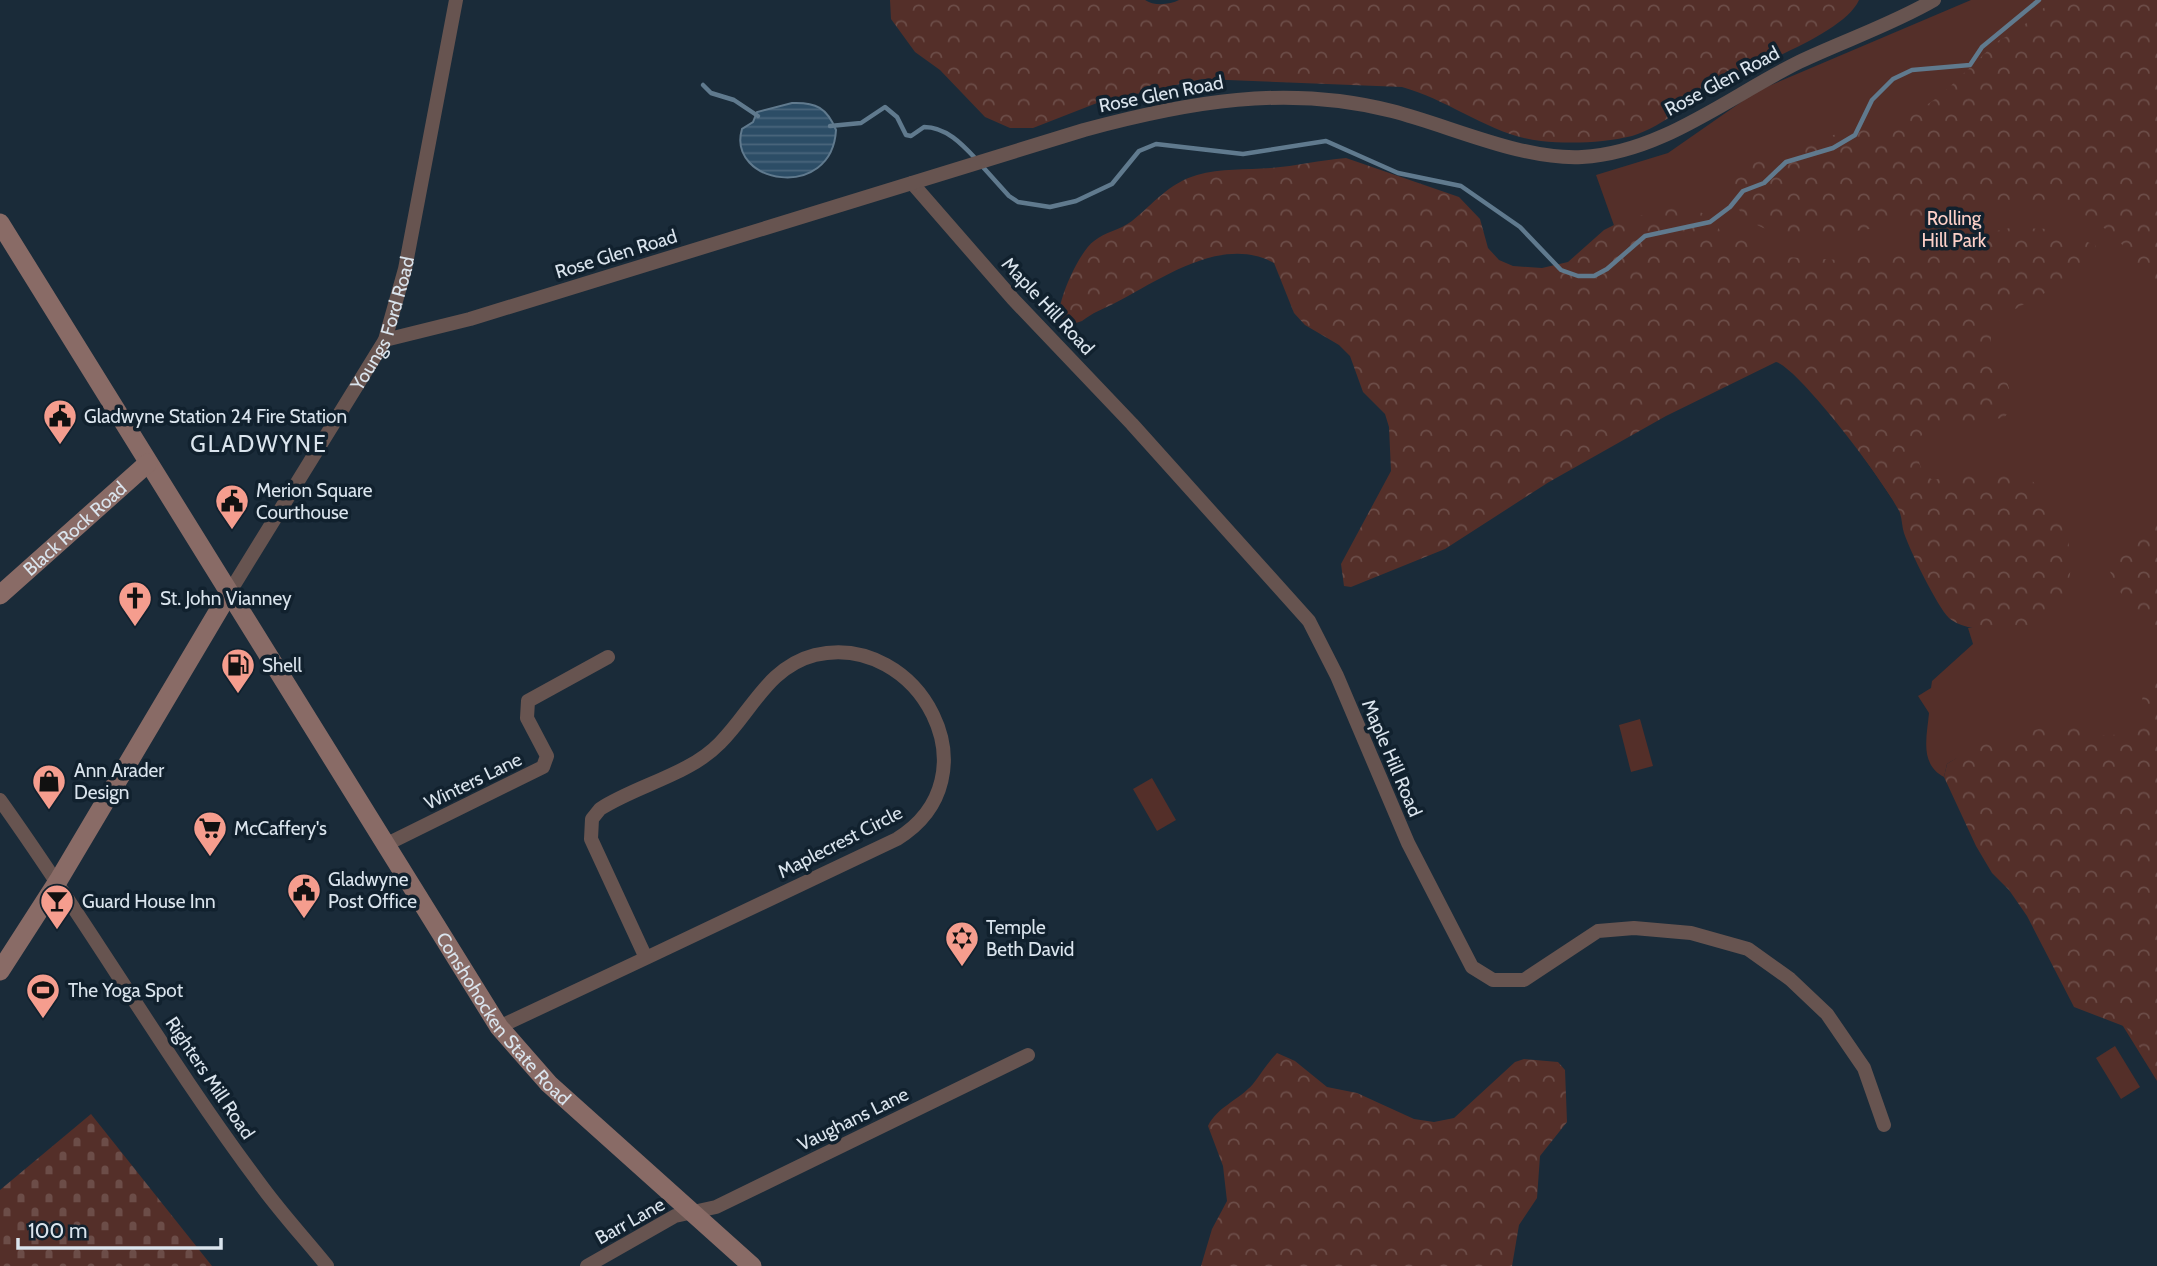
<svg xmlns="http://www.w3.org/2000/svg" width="2157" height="1266" viewBox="0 0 2157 1266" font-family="Cabin,sans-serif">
<defs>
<pattern id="forest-crowns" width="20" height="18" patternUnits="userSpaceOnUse" patternTransform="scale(1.75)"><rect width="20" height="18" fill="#542f29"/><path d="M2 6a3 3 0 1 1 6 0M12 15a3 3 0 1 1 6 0" fill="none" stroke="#6c4d48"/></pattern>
<pattern id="cemetery-stones" width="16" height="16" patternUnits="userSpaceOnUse" patternTransform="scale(1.75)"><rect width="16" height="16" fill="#542f29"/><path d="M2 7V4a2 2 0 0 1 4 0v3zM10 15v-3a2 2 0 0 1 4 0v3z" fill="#6c4d48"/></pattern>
<pattern id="water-rules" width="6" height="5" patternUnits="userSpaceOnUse" patternTransform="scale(1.75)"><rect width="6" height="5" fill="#2c4d66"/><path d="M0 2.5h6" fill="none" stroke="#4a667c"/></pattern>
</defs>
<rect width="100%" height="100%" fill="#1a2b39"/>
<!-- green -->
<g fill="#542f29">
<path d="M 1971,0 L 2157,0 L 2157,1081 L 1957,758 L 1947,764 L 1944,777 C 1919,764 1927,736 1929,713 L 1918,696 L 1931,688 L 1932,681 L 1973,644 L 1968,628 L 1980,627 L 1780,335 L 1676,399 L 1596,175 L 1668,153 L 1757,91 Z"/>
<polygon points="1640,719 1653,766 1631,772 1619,725"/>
<polygon points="1152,778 1176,820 1157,831 1133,789"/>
<polygon points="2115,1046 2140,1087 2121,1099 2096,1058"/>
</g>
<!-- forest -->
<g fill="url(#forest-crowns)">
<path d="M 890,0 L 1145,0 C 1153,6 1170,5 1179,0 L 1859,0 C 1844,33 1761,62 1728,79 C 1700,94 1663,127 1632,136 C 1604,143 1569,144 1541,141 C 1492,136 1450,100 1402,87 L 1202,79 L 1097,103 L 1033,128 L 1010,128 L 985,117 L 940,70 L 915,52 L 891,19 Z"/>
<path d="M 2053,0 L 2157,0 L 2157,292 C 2132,253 2107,219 2061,206 C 1986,184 1783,280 1737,207 C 1728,191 1731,177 1746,166 L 1828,136 L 1902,122 L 1941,95 L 1998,41 L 2017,31 Z"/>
<path d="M 1346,158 L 1459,197 L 1480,219 L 1488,248 L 1499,260 L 1513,266 L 1542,268 L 1568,262 L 1604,230 L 1626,219 L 1682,206 L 1708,215 L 1722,233 L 1751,242 L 1762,252 L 1784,257 L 1840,260 L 1924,247 L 2010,228 L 2054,229 L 2095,245 L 2098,251 C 2085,284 2000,306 1992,331 C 1983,361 2028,390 2004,418 L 1929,425 C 1914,439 1913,470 1933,480 L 1991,470 L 2022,470 C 2063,510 2096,572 2045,617 C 2027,633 1967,635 1949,618 C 1937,606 1910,551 1904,533 C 1902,527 1902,519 1900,513 C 1890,488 1798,367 1776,362 L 1666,416 L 1549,482 L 1445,549 L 1351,587 L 1344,586 L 1341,564 L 1391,471 L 1389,427 L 1385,414 L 1363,392 L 1350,356 L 1339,345 L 1305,325 L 1294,313 L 1274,263 C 1222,234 1160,280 1115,303 C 1103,309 1092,313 1082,321 L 1073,324 L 1059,317 C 1058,299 1079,252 1094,241 C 1105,232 1120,230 1132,221 C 1153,204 1169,183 1197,175 C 1221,168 1246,170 1271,168 C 1296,166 1320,160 1346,158 Z"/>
<path d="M 2157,517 L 2157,640 L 2150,633 L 2136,627 C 2131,605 2117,591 2109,569 C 2114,559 2121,556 2127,548 C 2137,532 2139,524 2157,517 Z"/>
<polygon points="2157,662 2157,1073 2126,1027 2074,1007 2027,916 2009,890 1992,873 1976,846 1944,777 1947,764 1975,746 2053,725 2074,727 2088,736 2133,734 2141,721 2143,686"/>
<path d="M 1277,1053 L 1295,1061 L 1327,1087 L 1357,1093 L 1414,1119 L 1434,1122 L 1454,1118 L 1515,1062 L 1524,1059 L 1558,1062 L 1565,1070 L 1567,1122 L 1540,1156 L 1537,1198 L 1519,1225 L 1512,1266 L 1201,1266 L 1212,1229 L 1227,1201 L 1223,1166 L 1208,1126 C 1217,1107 1239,1100 1253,1084 C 1261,1074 1267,1063 1277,1053 Z"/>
</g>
<!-- cemetery -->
<polygon fill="url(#cemetery-stones)" points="91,1114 212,1266 0,1266 0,1190"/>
<!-- water -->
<path fill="url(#water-rules)" stroke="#607a8e" stroke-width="2" d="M 792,103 C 816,102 827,108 836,130 C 832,202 726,184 742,129 L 753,122 L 757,112 Z"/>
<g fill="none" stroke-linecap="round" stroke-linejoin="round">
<!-- stream -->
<g stroke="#607a8e" stroke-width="4.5">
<polyline points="703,85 711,93 734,100 758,116"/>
<path d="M 830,126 L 861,123 L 885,107 L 897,117 L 906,135 L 911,136 L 924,127 C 946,127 962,144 976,159"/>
<polyline points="982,166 1009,196 1018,202 1050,207 1076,201 1112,184 1139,151 1156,144 1243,154 1326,141 1398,173 1461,186 1520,227 1561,270 1578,276 1594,276 1607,269 1645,236 1710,222 1730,207 1743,191 1764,183 1786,162 1833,148 1855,135 1872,100 1893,79 1912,70 1970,65 1982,47 2039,0"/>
</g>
<!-- street -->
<g stroke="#675450" stroke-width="14">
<polyline points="912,183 1013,299 1132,424 1309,621 1337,676 1408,843 1472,967 1493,980 1524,980 1598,931 1634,928 1691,933 1748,949 1790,979 1827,1014 1864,1068 1884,1125"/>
<path d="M 385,340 L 470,319 L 1084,130 C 1187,102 1287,84 1392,111 C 1451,126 1521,160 1582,157 C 1661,153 1730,96 1799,62 C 1843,41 1891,25 1934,0"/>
<path id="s1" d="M 229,593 L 385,340 L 405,269 L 456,0"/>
<path d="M 0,800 C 91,927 169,1063 263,1188 C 283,1215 306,1240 327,1266"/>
<polyline points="385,845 543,767 547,756 527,718 528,701 608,657"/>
<path d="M 499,1027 L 646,958 L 591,839 L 592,819 L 600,809 C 637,785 689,775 720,743 C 752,711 768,667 815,655 C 919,631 998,777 897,839 L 646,958"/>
<polyline points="587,1266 675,1216 716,1207 1028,1055"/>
</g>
<!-- secondary -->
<g stroke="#896b66" stroke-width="19">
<path id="s2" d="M 0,223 L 499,1027 L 549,1084 L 752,1266"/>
<path id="s3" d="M 0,595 L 148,463"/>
<polyline points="0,971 58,881 229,593"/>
</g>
</g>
<!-- icons -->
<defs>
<g id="civic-pin" transform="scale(1.75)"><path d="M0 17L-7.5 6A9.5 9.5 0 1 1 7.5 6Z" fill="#f59d8e" stroke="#11212e"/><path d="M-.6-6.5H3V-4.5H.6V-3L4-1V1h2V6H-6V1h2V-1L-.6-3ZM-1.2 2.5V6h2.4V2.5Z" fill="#111"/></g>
<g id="church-pin" transform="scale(1.75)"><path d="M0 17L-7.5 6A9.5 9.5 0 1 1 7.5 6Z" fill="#f59d8e" stroke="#11212e"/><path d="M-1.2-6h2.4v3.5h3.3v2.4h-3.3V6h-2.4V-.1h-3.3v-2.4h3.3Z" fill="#111"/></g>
<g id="fuel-pin" transform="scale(1.75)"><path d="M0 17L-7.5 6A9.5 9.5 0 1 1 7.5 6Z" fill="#f59d8e" stroke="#11212e"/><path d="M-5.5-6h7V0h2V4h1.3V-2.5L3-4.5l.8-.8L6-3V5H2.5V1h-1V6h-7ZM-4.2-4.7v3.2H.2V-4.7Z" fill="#111"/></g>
<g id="shop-pin" transform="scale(1.75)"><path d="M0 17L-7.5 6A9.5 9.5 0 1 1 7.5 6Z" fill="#f59d8e" stroke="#11212e"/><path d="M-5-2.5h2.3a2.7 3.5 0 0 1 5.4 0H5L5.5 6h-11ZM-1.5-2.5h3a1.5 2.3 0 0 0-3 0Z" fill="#111"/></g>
<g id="supermarket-pin" transform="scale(1.75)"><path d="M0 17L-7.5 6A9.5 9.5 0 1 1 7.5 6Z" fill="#f59d8e" stroke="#11212e"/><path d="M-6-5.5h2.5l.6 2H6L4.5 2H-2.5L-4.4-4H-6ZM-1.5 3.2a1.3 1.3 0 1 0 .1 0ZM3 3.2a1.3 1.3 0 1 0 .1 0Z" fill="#111"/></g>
<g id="bar-pin" transform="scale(1.75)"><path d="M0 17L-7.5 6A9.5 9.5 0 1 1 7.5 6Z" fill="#f59d8e" stroke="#11212e"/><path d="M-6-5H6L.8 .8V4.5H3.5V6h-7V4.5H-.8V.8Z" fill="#111"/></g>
<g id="synagogue-pin" transform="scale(1.75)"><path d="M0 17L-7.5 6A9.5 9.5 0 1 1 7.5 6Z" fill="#f59d8e" stroke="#11212e"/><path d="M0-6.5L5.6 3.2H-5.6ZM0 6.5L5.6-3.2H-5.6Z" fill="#111"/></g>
<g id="stadium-pin" transform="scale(1.75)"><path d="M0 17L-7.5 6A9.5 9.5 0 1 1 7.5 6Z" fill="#f59d8e" stroke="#11212e"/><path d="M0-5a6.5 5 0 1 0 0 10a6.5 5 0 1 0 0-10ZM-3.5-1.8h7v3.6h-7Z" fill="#111"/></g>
</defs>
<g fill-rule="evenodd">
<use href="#civic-pin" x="60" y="416"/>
<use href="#civic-pin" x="232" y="501"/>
<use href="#church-pin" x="135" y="598"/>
<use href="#fuel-pin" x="238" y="665"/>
<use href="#shop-pin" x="49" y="781"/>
<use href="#supermarket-pin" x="210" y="828"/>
<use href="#civic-pin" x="304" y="890"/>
<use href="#bar-pin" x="57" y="901"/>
<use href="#synagogue-pin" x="962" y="938"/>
<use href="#stadium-pin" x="43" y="990"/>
</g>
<g text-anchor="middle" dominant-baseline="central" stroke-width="7" stroke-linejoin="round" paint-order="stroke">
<!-- street labels -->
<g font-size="19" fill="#dae4ed" stroke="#11212e">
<text transform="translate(1722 81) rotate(-28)">Rose Glen Road</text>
<text transform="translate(1161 94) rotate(-11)">Rose Glen Road</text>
<text transform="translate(616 254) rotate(-17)">Rose Glen Road</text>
<text transform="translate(1048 306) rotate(47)">Maple Hill Road</text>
<text stroke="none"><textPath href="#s1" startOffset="312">Youngs Ford Road</textPath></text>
<text stroke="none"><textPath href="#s3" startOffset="100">Black Rock Road</textPath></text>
<text transform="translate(1392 758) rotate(67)">Maple Hill Road</text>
<text transform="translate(473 781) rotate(-26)">Winters Lane</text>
<text transform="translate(840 842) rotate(-27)">Maplecrest Circle</text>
<text stroke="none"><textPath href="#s2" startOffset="942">Conshohocken State Road</textPath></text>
<text transform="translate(210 1078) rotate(56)">Righters Mill Road</text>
<text transform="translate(853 1119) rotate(-26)">Vaughans Lane</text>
<text transform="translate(630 1221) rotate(-29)">Barr Lane</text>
</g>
<!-- park labels -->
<g font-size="19" fill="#fdd0c8" stroke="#11212e">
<text x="1954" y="218">Rolling<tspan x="1954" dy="22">Hill Park</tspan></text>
</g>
<!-- poi labels -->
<g font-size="19" fill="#dae4ed" stroke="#11212e" text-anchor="start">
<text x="84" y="416">Gladwyne Station 24 Fire Station</text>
<text x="256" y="490">Merion Square<tspan x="256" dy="22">Courthouse</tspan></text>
<text x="160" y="598">St. John Vianney</text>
<text x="262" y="665">Shell</text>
<text x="74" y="770">Ann Arader<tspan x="74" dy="22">Design</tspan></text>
<text x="234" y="828">McCaffery's</text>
<text x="328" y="879">Gladwyne<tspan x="328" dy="22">Post Office</tspan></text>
<text x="82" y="901">Guard House Inn</text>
<text x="986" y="927">Temple<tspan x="986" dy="22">Beth David</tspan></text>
<text x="68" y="990">The Yoga Spot</text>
</g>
<!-- quarter labels -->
<g font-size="23" letter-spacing="2" fill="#dae4ed" stroke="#11212e">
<text x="259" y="444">GLADWYNE</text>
</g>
</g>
<!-- scale -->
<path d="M18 1238v10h203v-10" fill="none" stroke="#dae4ed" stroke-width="3.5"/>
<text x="28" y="1238" font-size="21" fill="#dae4ed" stroke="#11212e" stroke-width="5" paint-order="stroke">100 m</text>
</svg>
